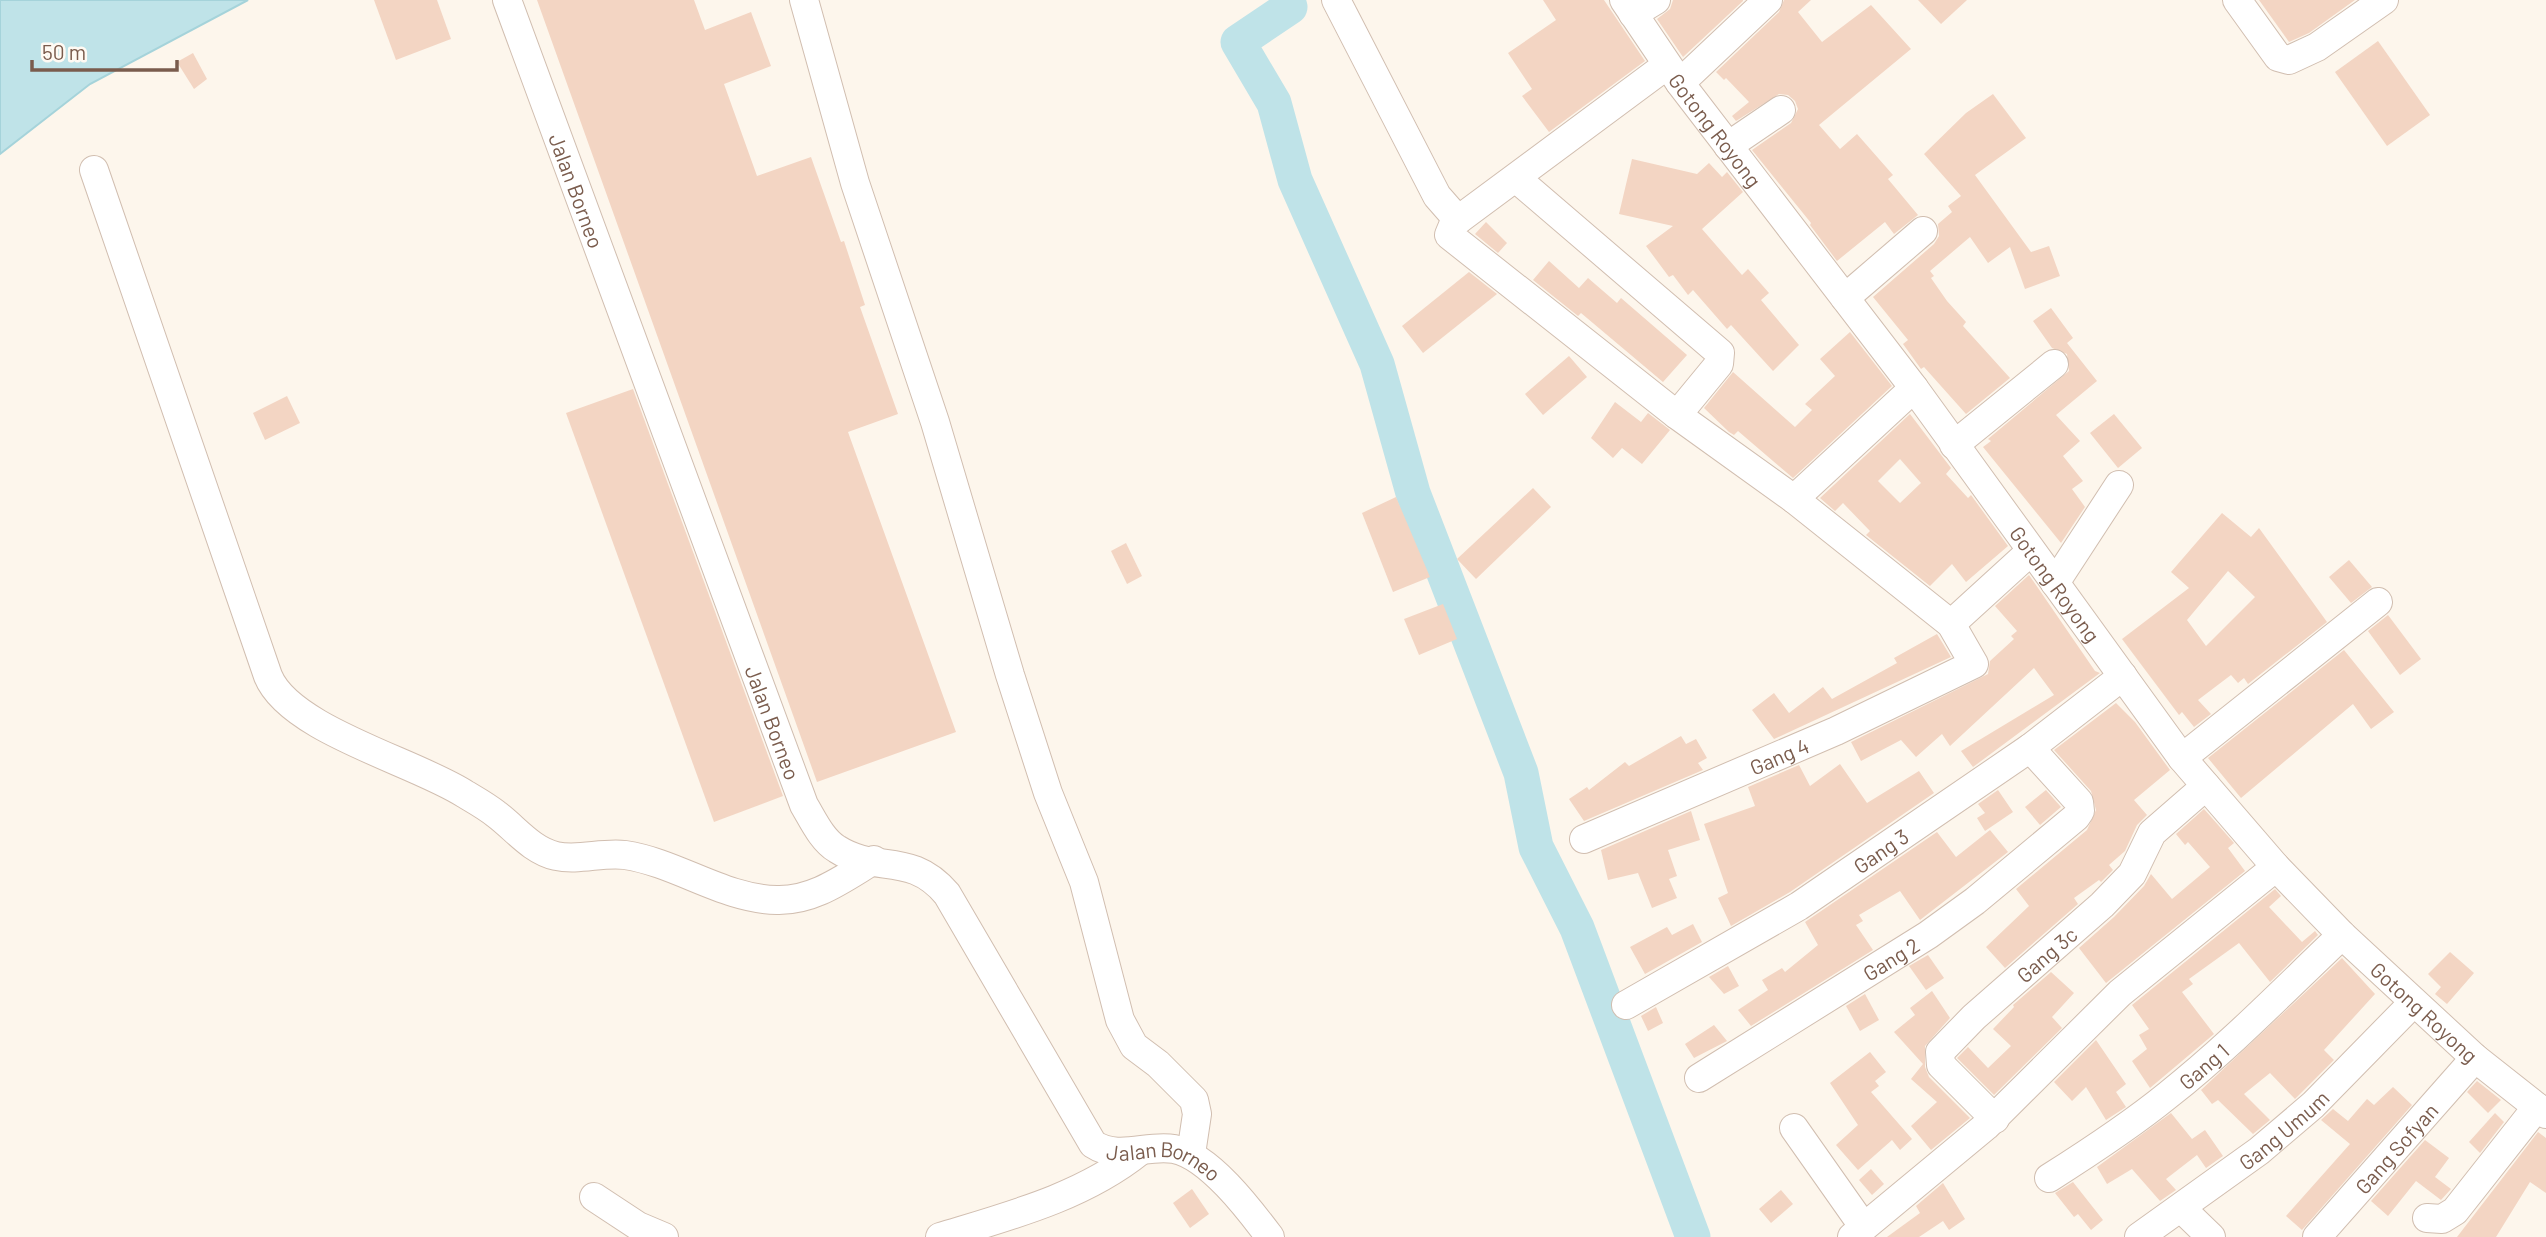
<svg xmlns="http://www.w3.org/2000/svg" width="2546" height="1237" viewBox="0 0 2546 1237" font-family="Barlow,sans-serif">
<rect width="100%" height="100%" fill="#fdf6ec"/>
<!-- water -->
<polygon fill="#bfe3e8" stroke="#a5d3da" stroke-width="2" points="0,0 248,0 90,84 0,154"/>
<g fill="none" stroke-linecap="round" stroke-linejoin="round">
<!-- river -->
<polyline stroke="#bfe3e8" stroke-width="35" points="1288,0 1290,7 1238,42 1274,103 1295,180 1377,364 1413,493 1521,773 1536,847 1577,928 1693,1237"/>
</g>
<!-- building -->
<g fill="#f3d5c3" fill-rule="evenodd">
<polygon points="374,0 437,0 451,39 396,60"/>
<polygon points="537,0 694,0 705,30 751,12 771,66 724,84 757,176 811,157 841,242 844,241 865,305 860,307 898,414 848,432 956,732 817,782"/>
<polygon points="1543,0 1604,0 1645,61 1549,132 1522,96 1532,89 1508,53 1556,20"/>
<polygon points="1673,0 1743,0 1743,1 1683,57 1657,19 1670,9"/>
<polygon points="1784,0 1811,0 1798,12 1822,42 1871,5 1911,49 1819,125 1840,149 1857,134 1893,175 1888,179 1918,215 1894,234 1885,222 1837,261 1810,225 1811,223 1752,150 1791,123 1798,109 1795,101 1788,95 1779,94 1736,121 1732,116 1749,102 1726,78 1724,80 1716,72 1779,12"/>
<polygon points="1918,0 1967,0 1941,24"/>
<polygon points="2259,0 2355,0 2309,33 2289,42"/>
<polygon points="2378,41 2430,115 2387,146 2335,72"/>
<polygon points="193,53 207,79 194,89 177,62"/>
<polygon points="1993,94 2026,138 1975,175 2031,252 2049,246 2060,276 2025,289 2010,247 1988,263 1970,237 1930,271 1934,276 1931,278 1947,301 1966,322 1963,326 2010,378 1966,414 1924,367 1921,369 1903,344 1908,340 1873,297 1934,244 1939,236 1938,224 1952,212 1948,206 1961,196 1924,154 1966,113"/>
<polygon points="1632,159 1697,174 1709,163 1722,177 1727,172 1743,192 1702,229 1742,275 1748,269 1769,293 1761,300 1799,345 1773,371 1731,325 1727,329 1693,290 1688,295 1673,275 1669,277 1646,246 1673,226 1619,214"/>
<polygon points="1486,222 1507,243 1498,253 1475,234"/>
<polygon points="1549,261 1579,288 1588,278 1617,303 1621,298 1687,355 1663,382 1581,313 1578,316 1533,280"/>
<polygon points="1469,272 1497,294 1423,353 1402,326"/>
<polygon points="2051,308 2073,338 2067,343 2097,381 2056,415 2080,441 2063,456 2083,481 2072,489 2085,507 2061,543 1983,447 1991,441 1988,439 2069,371 2067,354 2052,348 2033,321"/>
<polygon points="1850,332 1892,386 1793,478 1738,431 1734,435 1729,432 1704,408 1733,372 1795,427 1812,410 1805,404 1835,376 1820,359"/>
<polygon points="1569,356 1587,377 1543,415 1525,394"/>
<polygon points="633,389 783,796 714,822 566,413"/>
<polygon points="287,396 300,423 265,440 253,413"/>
<polygon points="1615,402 1641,422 1648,413 1670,430 1642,464 1622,448 1613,458 1591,438"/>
<path d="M 1910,414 L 1951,468 L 1946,474 L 1968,498 L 1971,495 L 2008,546 L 1966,582 L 1952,564 L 1930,586 L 1866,535 L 1870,531 L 1843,503 L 1835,511 L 1820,498 ZM 1900,459 L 1921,483 L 1900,503 L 1878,481 Z"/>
<polygon points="2114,414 2142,448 2118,468 2090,433"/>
<polygon points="1533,488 1551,507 1476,579 1457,559"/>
<polygon points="1396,497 1430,577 1393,592 1362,513"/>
<path d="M 2222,513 L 2251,537 L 2259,528 L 2327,622 L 2248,684 L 2244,678 L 2238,683 L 2231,675 L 2198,700 L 2211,714 L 2194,727 L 2182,712 L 2179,715 L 2122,639 L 2189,588 L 2171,572 ZM 2228,571 L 2255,597 L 2206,646 L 2187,620 Z"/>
<polygon points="1126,543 1142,576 1127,584 1111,551"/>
<polygon points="2349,560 2372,587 2351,603 2329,577"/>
<polygon points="2029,575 2095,671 2100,673 1973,767 1961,751 2054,695 2034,668 1950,746 1942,734 1916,757 1901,740 1861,761 1851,742 1988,674 1990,661 2014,639 2011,636 2017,631 1995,606"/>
<polygon points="1443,604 1457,639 1419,655 1404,619"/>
<polygon points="2388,615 2421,659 2400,675 2368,631"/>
<polygon points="1937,634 1951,657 1774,739 1752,710 1774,693 1789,713 1823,687 1832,699 1897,663 1894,658"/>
<polygon points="2344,650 2394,712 2371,729 2353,704 2241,798 2208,758"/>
<polygon points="2116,703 2135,722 2170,770 2134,800 2147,815 2137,825 2125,851 2109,865 2113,870 2101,882 2099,880 2074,898 2078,904 2005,968 1986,947 2029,906 2016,889 2087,830 2096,810 2091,791 2054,750"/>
<polygon points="1681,736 1686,744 1696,739 1707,758 1698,763 1703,770 1584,821 1569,799 1587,787 1589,790 1625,762 1629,766"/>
<polygon points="1840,764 1867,803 1919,771 1934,793 1790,892 1731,926 1718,898 1728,893 1704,824 1755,806 1748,787 1799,765 1810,786"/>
<polygon points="1998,790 2013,812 1985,831 1977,818 1985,813 1978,804"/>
<polygon points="2046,790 2061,807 2040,825 2025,807"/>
<polygon points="2204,809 2234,843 2228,848 2245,871 2106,983 2079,948 2114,917 2144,886 2151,874 2172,899 2210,867 2188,842 2185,845 2176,834"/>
<polygon points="1691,811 1700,840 1668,850 1677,876 1669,879 1677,898 1652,908 1638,873 1608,880 1601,850"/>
<polygon points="1990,830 2008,852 1920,920 1900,891 1859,915 1863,921 1856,925 1873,950 1751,1026 1738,1010 1768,990 1762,980 1782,968 1785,972 1818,945 1805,922 1937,832 1956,857"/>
<polygon points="2275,889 2281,896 2269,907 2302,942 2315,931 2318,935 2270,982 2239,943 2189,979 2193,984 2182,992 2214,1034 2150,1088 2132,1061 2147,1049 2139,1035 2149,1029 2132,1005"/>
<polygon points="1693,924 1702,942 1645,974 1630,947 1667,927 1672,935"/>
<polygon points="2450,952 2474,973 2447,1004 2435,994 2441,987 2428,974"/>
<polygon points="1928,955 1944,978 1926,990 1909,966"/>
<polygon points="2342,958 2375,994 2324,1050 2334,1060 2295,1099 2270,1073 2244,1094 2270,1120 2253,1134 2218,1100 2212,1104 2201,1090"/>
<polygon points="1728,966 1739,986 1724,994 1709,977"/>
<polygon points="2051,972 2074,993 2052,1017 2062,1028 1994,1095 1957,1058 1968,1047 1988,1068 2011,1046 1993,1029 2014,1007 2013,1005"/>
<polygon points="1932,991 1950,1018 1925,1046 1925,1067 1929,1077 1970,1118 1931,1150 1911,1126 1937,1102 1911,1079 1923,1064 1894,1032 1915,1015 1910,1008"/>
<polygon points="1865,994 1879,1020 1860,1031 1846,1006"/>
<polygon points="1656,1007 1663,1023 1648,1031 1641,1016"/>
<polygon points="1714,1025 1727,1041 1694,1058 1685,1044"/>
<polygon points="2096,1040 2126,1084 2116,1092 2126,1107 2106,1120 2086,1087 2072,1101 2054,1082"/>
<polygon points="1870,1052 1886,1072 1875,1081 1879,1086 1871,1092 1912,1139 1900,1150 1892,1140 1858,1170 1836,1145 1858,1125 1830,1083"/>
<polygon points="2477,1081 2501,1100 2488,1113 2467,1092"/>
<polygon points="2393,1087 2412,1105 2302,1230 2286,1216 2350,1144 2321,1120 2333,1109 2348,1121 2367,1099 2374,1105"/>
<polygon points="2171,1113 2192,1139 2205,1130 2223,1156 2206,1168 2197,1155 2166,1179 2176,1190 2160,1201 2132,1169 2107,1184 2097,1167"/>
<polygon points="2495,1113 2504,1122 2480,1153 2469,1142"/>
<polygon points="2538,1132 2546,1138 2546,1193 2530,1182 2496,1237 2457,1237"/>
<polygon points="2425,1140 2449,1158 2435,1177 2451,1189 2441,1200 2416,1181 2388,1216 2371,1201"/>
<polygon points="1871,1169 1884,1184 1872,1195 1859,1180"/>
<polygon points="2073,1182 2103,1220 2091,1230 2078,1214 2074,1217 2055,1193"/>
<polygon points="1943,1183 1965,1219 1949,1230 1943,1221 1919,1237 1887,1237 1920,1213 1916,1206"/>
<polygon points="1192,1189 1209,1214 1190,1228 1173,1203"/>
<polygon points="1781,1190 1793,1204 1771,1223 1759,1209"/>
</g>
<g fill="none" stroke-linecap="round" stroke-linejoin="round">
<!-- minor casing -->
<g stroke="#d1beb0" stroke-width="30">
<g id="minor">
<path id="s1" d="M 507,0 L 804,805 C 813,820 822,840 837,849 C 876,874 911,851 947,894 L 1093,1144 C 1119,1161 1147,1144 1174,1149 C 1209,1156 1249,1209 1270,1237"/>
<polyline points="804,0 855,183 935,422 1010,675 1048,793 1084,882 1120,1020 1134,1046 1158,1064 1194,1100 1197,1114 1191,1154"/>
<polyline points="1336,0 1437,196 1458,220"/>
<path id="s2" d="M 1624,0 L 1680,83 L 1914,388 L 2182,758 L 2276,867 L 2342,935 L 2475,1058 L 2546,1114"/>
<polyline points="2237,0 2278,57 2289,60 2317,47 2384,0"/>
<polyline points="1633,14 1656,0"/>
<polyline points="1680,83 1768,0"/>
<polyline points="1728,146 1781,110"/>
<path d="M 94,170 L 268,676 C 290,730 416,762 465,794 C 475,800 486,806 496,814 C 516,829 531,850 556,856 C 579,861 602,852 625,855 C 678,863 723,899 777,900 C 814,901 844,878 874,860"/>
<polyline points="1517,179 1720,353 1719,364 1677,415"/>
<polyline points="1845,298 1923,231"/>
<polyline points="1954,445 2054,364"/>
<polyline points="1794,499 1914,388"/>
<polyline points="2055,583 2119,485"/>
<polyline points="1951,624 2031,551"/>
<polyline points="2182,758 2378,602"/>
<path id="s3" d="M 1584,839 L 1836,731 L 1974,664 L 1951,624 L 1794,499 L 1677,415 L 1449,235 L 1454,223 L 1667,65"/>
<path id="s4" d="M 1626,1005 L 1799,906 L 2030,748 L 2123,676"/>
<path id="s5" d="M 1699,1078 L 1928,935 L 1975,901 L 2076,817 L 2080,811 L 2079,802 L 2030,748"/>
<path id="s6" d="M 1995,1119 L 1941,1065 L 1940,1052 L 1974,1017 L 2102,905 L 2132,874 L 2152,833 L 2206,786"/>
<polyline points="1794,1128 1863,1226"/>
<path id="s7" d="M 2049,1178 C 2090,1152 2130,1126 2168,1095 C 2230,1046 2285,989 2342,935"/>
<polyline points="594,1197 638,1226 664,1237"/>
<polyline points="2181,1208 2211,1237"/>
<polyline points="2427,1218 2442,1219 2455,1211 2537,1107"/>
<path d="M 940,1237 C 1009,1216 1083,1197 1140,1151"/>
<polyline points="1852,1237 1986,1126 2120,993 2276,867"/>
<path id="s8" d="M 2139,1237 L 2259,1151 L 2313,1105 L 2413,1003"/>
<path id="s9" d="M 2317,1237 L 2475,1058"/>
</g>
</g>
<!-- minor -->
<use href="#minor" stroke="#fff" stroke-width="28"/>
</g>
<g text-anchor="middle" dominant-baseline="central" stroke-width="5" stroke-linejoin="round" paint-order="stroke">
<!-- street labels -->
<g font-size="21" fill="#7a5c4d" stroke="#fffaf3">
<text stroke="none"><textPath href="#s2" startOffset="159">Gotong Royong</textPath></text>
<text stroke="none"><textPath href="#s1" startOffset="203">Jalan Borneo</textPath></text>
<text stroke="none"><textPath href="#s2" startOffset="726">Gotong Royong</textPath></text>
<text stroke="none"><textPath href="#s1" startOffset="770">Jalan Borneo</textPath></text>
<text stroke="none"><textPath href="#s3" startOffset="212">Gang 4</textPath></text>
<text stroke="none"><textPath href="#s4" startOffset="298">Gang 3</textPath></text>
<text stroke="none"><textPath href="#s6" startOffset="234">Gang 3c</textPath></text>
<text stroke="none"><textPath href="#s5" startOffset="226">Gang 2</textPath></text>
<text stroke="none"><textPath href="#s2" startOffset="1293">Gotong Royong</textPath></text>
<text stroke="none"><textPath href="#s7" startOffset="191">Gang 1</textPath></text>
<text stroke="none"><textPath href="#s8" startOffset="180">Gang Umum</textPath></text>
<text stroke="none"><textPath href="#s9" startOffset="119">Gang Sofyan</textPath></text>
<text stroke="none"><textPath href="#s1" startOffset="1400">Jalan Borneo</textPath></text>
</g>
</g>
<!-- scale -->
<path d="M32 60v10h145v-10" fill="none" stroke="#7a5c4d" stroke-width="3.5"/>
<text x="42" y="60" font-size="21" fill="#7a5c4d" stroke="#fffaf3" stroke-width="5" paint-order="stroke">50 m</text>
</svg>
